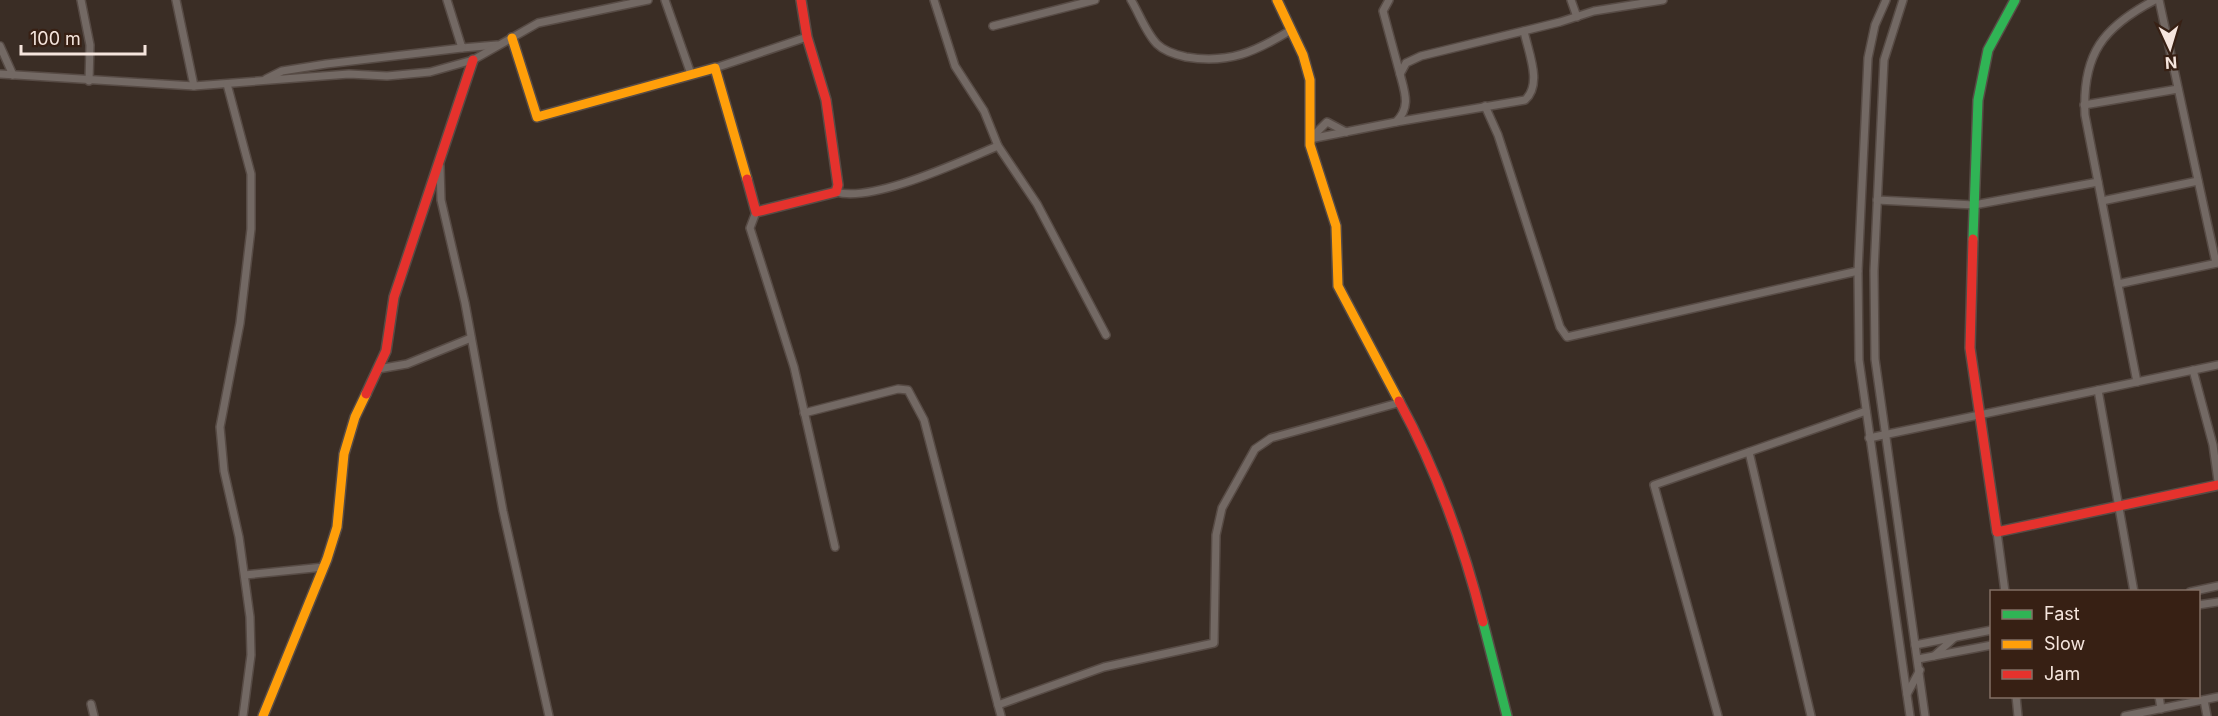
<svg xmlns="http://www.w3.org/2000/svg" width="2218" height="716" viewBox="0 0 2218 716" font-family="Inter,sans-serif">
<rect width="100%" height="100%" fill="#3a2d25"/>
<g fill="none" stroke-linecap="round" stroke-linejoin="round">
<!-- street casing -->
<g stroke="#574b45" stroke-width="10">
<g id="street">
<polyline points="81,0 90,45 89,81"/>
<polyline points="176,0 194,86"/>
<polyline points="447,0 462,48 497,45"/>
<polyline points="665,0 691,74"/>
<polyline points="934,0 955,66 984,111 998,146 1037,204 1106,335"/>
<path d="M 1131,0 C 1139,13 1146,33 1157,44 C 1164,51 1177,55 1186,57 C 1229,64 1255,52 1291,30"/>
<polyline points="1389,0 1383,11 1400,74"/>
<polyline points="1571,0 1577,17"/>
<polyline points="1886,0 1875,25 1868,58 1858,271 1859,360 1910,716"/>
<polyline points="1903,0 1884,60 1874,271 1875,359 1925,716"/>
<polyline points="2159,0 2216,263"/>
<polyline points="993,26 1095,0"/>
<polyline points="0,46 13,75"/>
<polyline points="715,68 807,37"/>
<polyline points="0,74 194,86 349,74 387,76 430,72 473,60 538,23 648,0"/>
<polyline points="266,79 282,71 326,64 462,48"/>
<polyline points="227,84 251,174 251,229 240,323 220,427 224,471 239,537 250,617 251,655 243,716"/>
<polyline points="2084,105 2178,89"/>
<polyline points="1485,106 1498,135 1560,327 1567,337 1858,271"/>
<path d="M 1396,122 L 1525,100 C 1543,84 1528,52 1524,31"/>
<path d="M 1310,139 L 1396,122 C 1411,107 1405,93 1400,74 L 1406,63 L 1421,56 L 1560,22 L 1594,11 L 1663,0"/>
<polyline points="1310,139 1327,122 1346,132"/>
<polyline points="440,166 441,200 465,303 503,511 549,716"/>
<path d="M 836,192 C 873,203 961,161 998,146"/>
<polyline points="1877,200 1974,205 2098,182"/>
<polyline points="2102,201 2198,181"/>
<polyline points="756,212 750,228 794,367 835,547"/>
<polyline points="2118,284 2218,263"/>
<polyline points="378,369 407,364 471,338"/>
<polyline points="2193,370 2213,445 2218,481"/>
<path d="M 2137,382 L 2085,115 C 2082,54 2103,27 2155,0"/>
<polyline points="2098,390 2134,592"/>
<polyline points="804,413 898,389 908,390 924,420 998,705"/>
<polyline points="1869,438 2218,365"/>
<polyline points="1749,452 1811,716"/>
<polyline points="1997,532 2005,592"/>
<polyline points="245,575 324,567"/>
<polyline points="2190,592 2218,586"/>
<polyline points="2198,605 2218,602"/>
<polyline points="1915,645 1992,630"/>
<polyline points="1934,656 1954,638"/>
<polyline points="1918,659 1992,645"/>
<polyline points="1907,694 1920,670"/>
<polyline points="2016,696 2018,716"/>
<polyline points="2159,696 2161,709"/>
<polyline points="2204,700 2207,716"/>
<polyline points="91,704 94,716"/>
<polyline points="1001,716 998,705 1104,667 1214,643 1216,535 1222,508 1255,449 1271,438 1398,403"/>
<polyline points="1718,716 1654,485 1866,411"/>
<polyline points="2125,716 2218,697"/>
</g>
</g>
<!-- fast casing -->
<g stroke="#574b45" stroke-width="12">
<g id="fast">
<polyline points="1973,239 1978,100 1988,50 2015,0"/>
<polyline points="1483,622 1507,716"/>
</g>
</g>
<!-- slow casing -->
<g stroke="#574b45" stroke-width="12">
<g id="slow">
<polyline points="1277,0 1303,55 1310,80 1310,145 1336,226 1338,286 1399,401"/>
<polyline points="512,38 537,117 715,68 747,179"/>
<polyline points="263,716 327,559 337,527 344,454 355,417 366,394"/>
</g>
</g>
<!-- jam casing -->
<g stroke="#574b45" stroke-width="12">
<g id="jam">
<polyline points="747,179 756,212 836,192 838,185 826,100 807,37 801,0"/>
<polyline points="1973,239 1970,348 1997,532 2218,485"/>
<polyline points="366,394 386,351 394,297 473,60"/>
<path d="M 1399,401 C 1436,469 1464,547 1483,622"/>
</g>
</g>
<!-- street -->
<use href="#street" stroke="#736964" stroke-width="7"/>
<!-- fast -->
<use href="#fast" stroke="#30b455" stroke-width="9"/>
<!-- slow -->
<use href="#slow" stroke="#ff9f0a" stroke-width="9"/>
<!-- jam -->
<use href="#jam" stroke="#e5322d" stroke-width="9"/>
</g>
<!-- legend -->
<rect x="1990" y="590" width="210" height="108" fill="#372014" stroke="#836f64" stroke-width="1.5"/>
<rect x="2002" y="610" width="30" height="9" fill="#30b455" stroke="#836f64" stroke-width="1.5"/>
<text x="2044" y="620" font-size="18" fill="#f5e5dd">Fast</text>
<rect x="2002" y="640" width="30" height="9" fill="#ff9f0a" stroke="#836f64" stroke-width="1.5"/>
<text x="2044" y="650" font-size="18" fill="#f5e5dd">Slow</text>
<rect x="2002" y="670" width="30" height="9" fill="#e5322d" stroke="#836f64" stroke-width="1.5"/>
<text x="2044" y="680" font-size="18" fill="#f5e5dd">Jam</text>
<!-- north arrow -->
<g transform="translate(2170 48) rotate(176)" stroke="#372014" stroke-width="4.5" paint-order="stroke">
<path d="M0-4.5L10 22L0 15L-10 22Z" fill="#f5e5dd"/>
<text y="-9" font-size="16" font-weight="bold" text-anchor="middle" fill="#f5e5dd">N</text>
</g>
<!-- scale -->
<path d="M21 45v9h124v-9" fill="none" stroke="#f5e5dd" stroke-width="3"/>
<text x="30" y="45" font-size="18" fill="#f5e5dd" stroke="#372014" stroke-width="4.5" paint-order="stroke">100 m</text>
</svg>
